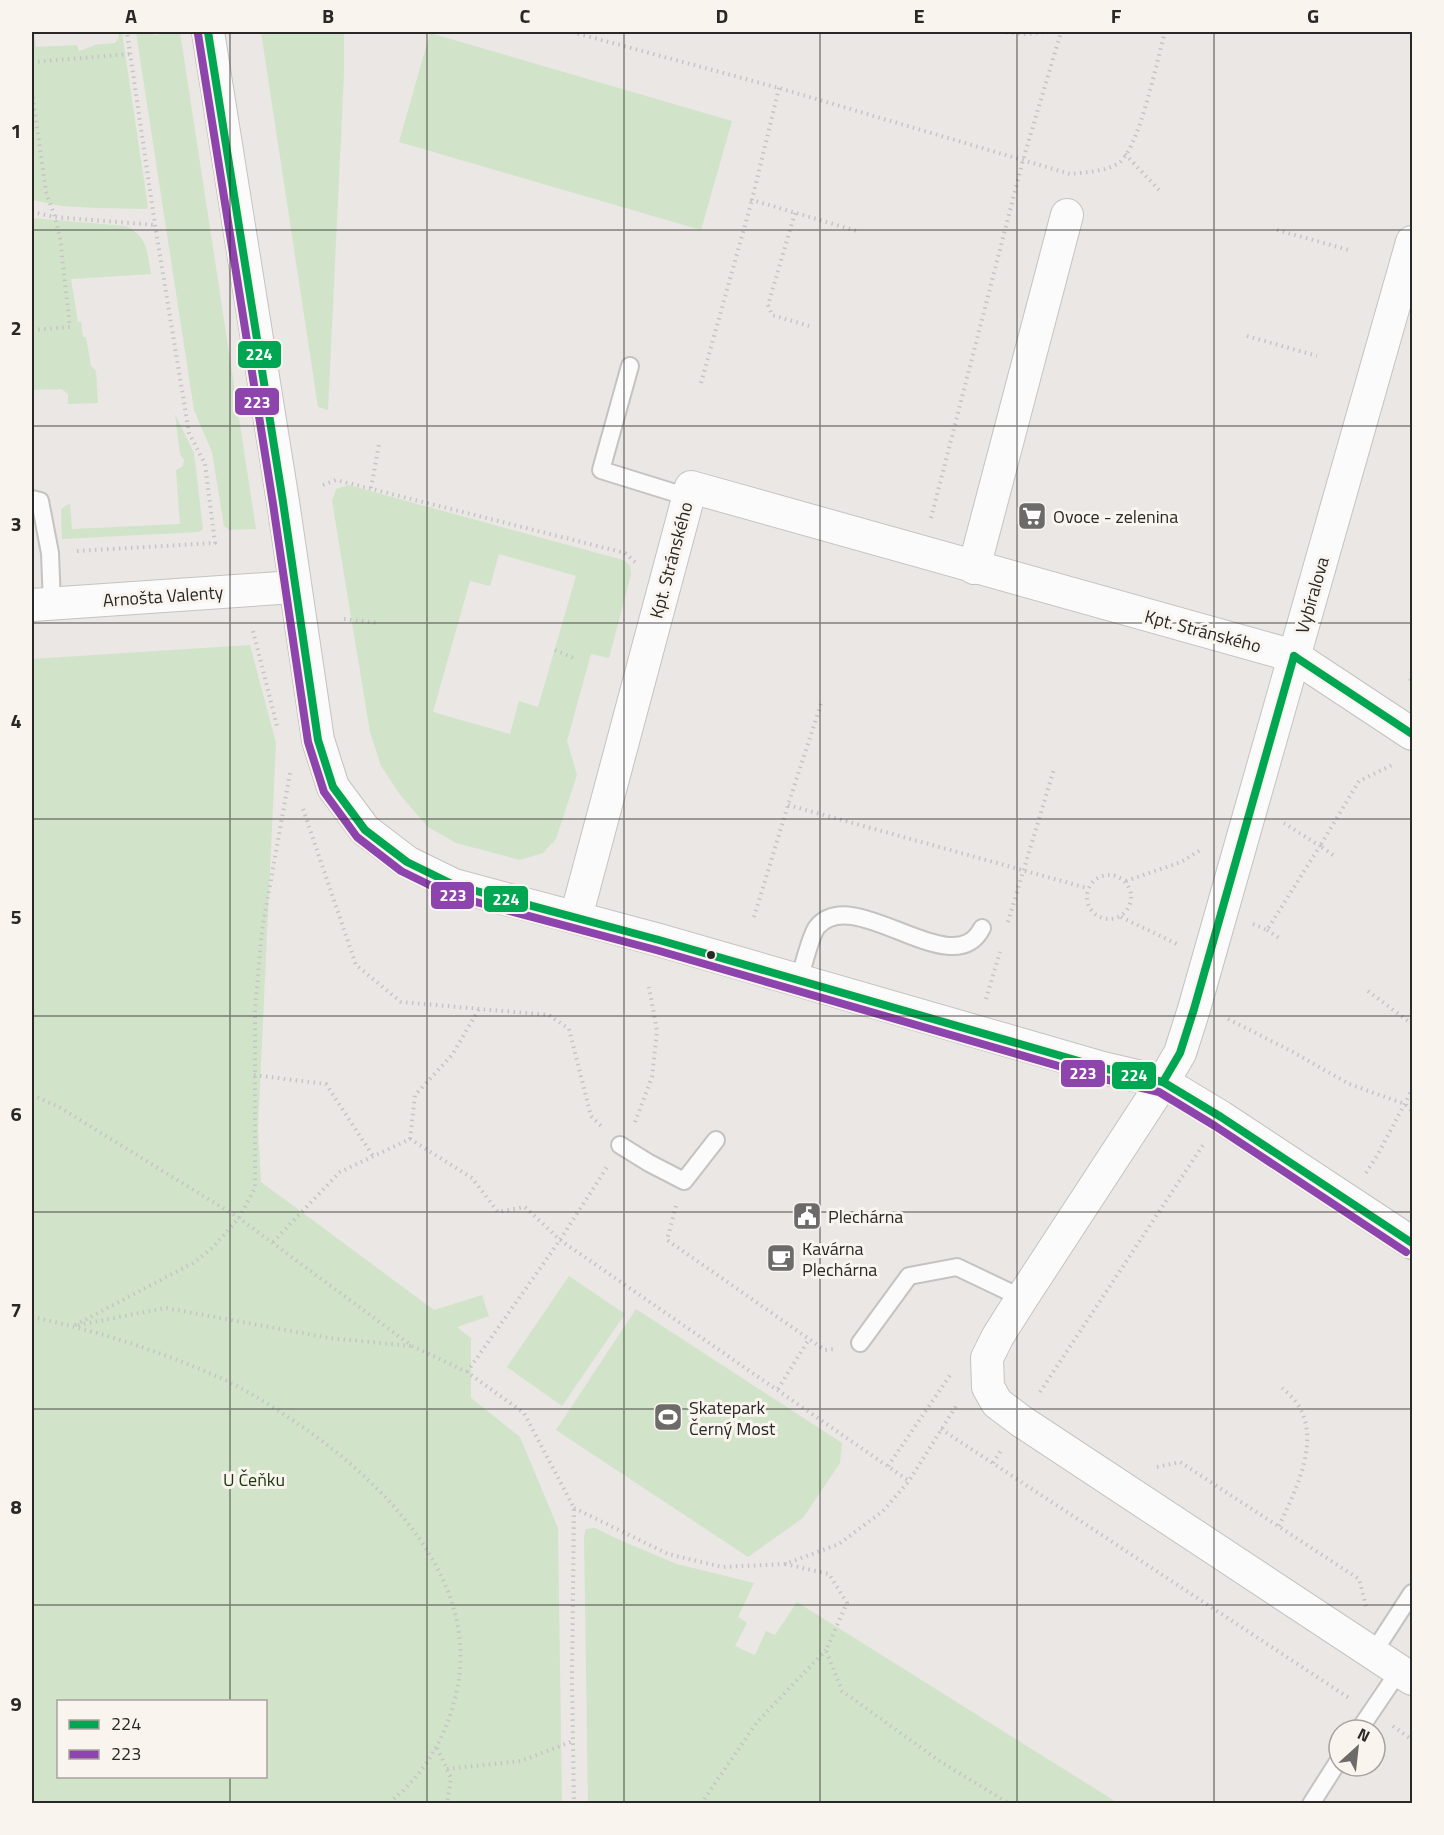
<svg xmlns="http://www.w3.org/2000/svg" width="1444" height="1835" viewBox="0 0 1444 1835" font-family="'Titillium Web',sans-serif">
<rect width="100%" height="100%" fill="#eae7e5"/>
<!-- green -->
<g fill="#d1e4c9" fill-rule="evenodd">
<polygon points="32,32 34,32 36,47 77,45 79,51 93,46 93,45 115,43 119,38 118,32 122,32 148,207 146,209 96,208 62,206 32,200"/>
<polygon points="136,32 153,32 154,35 180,32 256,529 229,530 224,526 212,452 194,410"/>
<polygon points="261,32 344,32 344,73 328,410 318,407"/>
<polygon points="430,33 732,121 701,230 399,142"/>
<path d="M 32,218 L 126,226 C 148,237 147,252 151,274 L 71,279 L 78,322 L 81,322 L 83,337 L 86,337 L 91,366 L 96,371 L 98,403 L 68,404 L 68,394 L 62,389 L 32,390 Z"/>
<polygon points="175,414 194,453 203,529 199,532 62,539 61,510 65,506 70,504 72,529 180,524 176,470 183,466 184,460 180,454"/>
<path d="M 348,485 L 623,560 L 630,565 L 631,575 L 609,658 L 591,654 L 567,741 L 577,775 L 556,839 L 543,853 L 520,860 L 456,843 L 428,827 L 401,796 L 381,766 L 370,732 L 332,501 L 336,489 ZM 499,554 L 576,576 L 538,707 L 519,701 L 510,734 L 433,712 L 470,581 L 490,586 Z"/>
<path d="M 250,645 L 276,743 L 258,1128 L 261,1182 L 434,1310 L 482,1295 L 489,1316 L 457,1327 L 471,1338 L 471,1398 L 520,1437 L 558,1528 L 562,1803 L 32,1803 L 32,659 ZM 58,1702 L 266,1702 L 266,1776 L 58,1776 Z"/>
<polygon points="569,1276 625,1314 562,1406 507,1367"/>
<polygon points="636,1309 842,1443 840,1463 803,1518 748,1557 556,1430"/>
<polygon points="595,1528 622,1541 677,1564 754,1583 738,1617 747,1623 735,1646 755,1655 766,1631 775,1635 797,1602 1118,1803 588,1803 584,1536 586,1529"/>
</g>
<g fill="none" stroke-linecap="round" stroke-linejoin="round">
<!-- service casing -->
<g stroke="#c5c3c1" stroke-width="20">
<g id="service">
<polyline points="630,366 601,470 688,497"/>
<polyline points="32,499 40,501 50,553 52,604"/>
<path d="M 799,980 C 803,968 810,936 817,927 C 854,882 953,986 982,928"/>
<polyline points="620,1145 649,1163 684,1181 716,1140"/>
<polyline points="860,1343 909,1276 957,1267 1022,1298"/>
<polyline points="1373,1653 1412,1593"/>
<polyline points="1359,1730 1399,1671"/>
<polyline points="1311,1804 1339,1760"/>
</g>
</g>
<!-- minor casing -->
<g stroke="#c5c3c1" stroke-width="34">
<g id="minor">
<polyline points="208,32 283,502 318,740 333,787 365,830 407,862 454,885 659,940 1103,1068 1163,1082 1221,1117 1412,1243"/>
<polyline points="1412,242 1194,1009 1180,1053 1163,1082 1022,1298 998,1336 987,1358 988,1387 997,1403 1021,1421 1412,1679"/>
<polyline points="974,568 1067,215"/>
<polyline points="32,605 294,587"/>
<polyline points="576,917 691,487 1294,656 1412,734"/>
</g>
</g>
<!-- path -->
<g stroke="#c6c5c4" stroke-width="4" stroke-dasharray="1.5 4.5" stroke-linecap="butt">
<path d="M 572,32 L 779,88 L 1070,174 C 1085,172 1107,172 1120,162 C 1140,145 1157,60 1165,32"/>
<polyline points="1000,32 1026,34 1046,32"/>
<polyline points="32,62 131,54"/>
<polyline points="779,88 752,200 857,231"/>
<polyline points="32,91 46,192 55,217 60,238 70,327 32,330"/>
<polyline points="1125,154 1160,191"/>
<polyline points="32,212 55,217 155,225"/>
<polyline points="795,213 768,305 772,315 809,326"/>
<polyline points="1277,230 1349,250"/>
<polyline points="1247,336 1317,356"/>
<polyline points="701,383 752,200"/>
<polyline points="323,485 336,480 625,553 635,562"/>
<polyline points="371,488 379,444"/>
<polyline points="931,518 1023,160 1061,32"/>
<polyline points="77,551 215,543 205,464 189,433 155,225 127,32"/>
<polyline points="344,619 378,623"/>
<polyline points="253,631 278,730"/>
<polyline points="555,650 576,659"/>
<polyline points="32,677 36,676"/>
<polyline points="1410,681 1412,678"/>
<polyline points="788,805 1087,888"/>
<polyline points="303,809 356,965 401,1002 549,1015 569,1029 591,1116 601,1126"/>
<polyline points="1333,855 1320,846 1359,781 1394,764"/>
<circle cx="1109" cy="897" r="22"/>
<polyline points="1126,881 1181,862 1202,849"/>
<polyline points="754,917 788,805 821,704"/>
<polyline points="1121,917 1177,944"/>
<polyline points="1008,922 1054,769"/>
<polyline points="1253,924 1267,930 1320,846 1284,823"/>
<polyline points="1267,930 1279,938"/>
<polyline points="1368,991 1412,1024"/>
<polyline points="986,999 1000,952"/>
<polyline points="1228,1019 1293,1052 1349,1084 1405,1104 1412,1111"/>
<polyline points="254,1075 326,1084 373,1156"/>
<polyline points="32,1095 59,1107 239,1218 412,1346 467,1372 524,1413 574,1508 572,1679 574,1804"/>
<polyline points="635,1122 652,1077 657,1031 649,987"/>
<polyline points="410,1139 415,1095 452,1055 479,1009"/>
<polyline points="1366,1173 1377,1156 1412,1090"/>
<polyline points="676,1206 667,1240 825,1350 833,1349"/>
<polyline points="273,1242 340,1172 410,1139 472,1178 498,1212 525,1207 560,1240 909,1481"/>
<path d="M 32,1317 C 99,1331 167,1353 229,1382 C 256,1395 282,1413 307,1430 C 387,1487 480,1581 457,1690 C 447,1736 426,1773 388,1804"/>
<polyline points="75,1325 195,1262 213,1247 239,1218 255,1188 255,1010 262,930 290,773"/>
<polyline points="78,1325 166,1308 329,1338 411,1346"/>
<polyline points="467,1372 560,1240 607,1167"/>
<polyline points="778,1389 809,1339"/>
<polyline points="1040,1392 1203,1145"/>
<polyline points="941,1429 1349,1698"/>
<polyline points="993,1463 1002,1449"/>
<polyline points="888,1466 951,1374"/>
<polyline points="1157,1467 1180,1462 1359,1579 1366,1606"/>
<polyline points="574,1508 668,1554 722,1567 785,1564 839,1544 883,1511 909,1481 958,1403"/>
<path d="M 1279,1526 C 1295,1491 1323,1439 1296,1402 C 1292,1397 1287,1392 1282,1388"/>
<polyline points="785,1564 829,1574 847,1603 826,1650 842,1691 941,1762 1010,1804"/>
<polyline points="1393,1726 1412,1740"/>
<polyline points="437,1748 451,1778 447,1804"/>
<polyline points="447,1769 521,1761 573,1741"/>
<polyline points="701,1804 757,1722 826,1650"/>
</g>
<!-- service -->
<use href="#service" stroke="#fcfbfb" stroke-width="16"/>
<!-- minor -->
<use href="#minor" stroke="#fcfbfb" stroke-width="32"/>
<!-- bus-1 casing -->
<g stroke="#faf4ef" stroke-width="12">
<g id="bus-1">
<polyline points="208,32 283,502 318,740 333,787 365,830 407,862 454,885 659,940 1103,1068 1163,1082 1221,1117 1412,1243"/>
<polyline points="1294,656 1412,734"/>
<polyline points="1163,1082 1180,1053 1194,1009 1294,656"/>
</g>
</g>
<!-- bus-2 casing -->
<g stroke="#faf4ef" stroke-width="12">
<polyline id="bus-2" points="198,34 273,504 308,742 324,792 357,837 401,871 450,895 656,950 1100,1078 1159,1092 1215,1126 1406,1252"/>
</g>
<!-- bus-1 -->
<use href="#bus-1" stroke="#00a651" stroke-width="8"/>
<!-- bus-2 -->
<use href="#bus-2" stroke="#8e44ad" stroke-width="8"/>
</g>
<!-- grid -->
<path fill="none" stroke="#2a2826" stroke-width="1.5" stroke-opacity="0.55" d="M 230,32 L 230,1702M 427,32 L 427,1804M 624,32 L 624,1804M 820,32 L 820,1804M 1017,32 L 1017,1804M 1214,32 L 1214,1804M 32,230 L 1412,230M 32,426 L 1412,426M 32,623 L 1412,623M 32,819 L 1412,819M 32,1016 L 1412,1016M 32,1212 L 1412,1212M 32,1409 L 1412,1409M 32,1605 L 1412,1605M 230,1776 L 230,1804"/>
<!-- icons -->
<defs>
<g id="supermarket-square" transform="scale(1.5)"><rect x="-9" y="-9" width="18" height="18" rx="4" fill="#6d6b69" stroke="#faf4ef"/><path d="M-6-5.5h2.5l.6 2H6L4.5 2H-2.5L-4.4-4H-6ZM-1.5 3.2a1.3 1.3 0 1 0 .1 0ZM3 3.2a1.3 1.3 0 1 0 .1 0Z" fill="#fff"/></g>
<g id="civic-square" transform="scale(1.5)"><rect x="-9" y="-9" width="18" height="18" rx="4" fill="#6d6b69" stroke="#faf4ef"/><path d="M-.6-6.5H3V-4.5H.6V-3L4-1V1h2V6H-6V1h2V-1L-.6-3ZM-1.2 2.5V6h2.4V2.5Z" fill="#fff"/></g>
<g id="cafe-square" transform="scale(1.5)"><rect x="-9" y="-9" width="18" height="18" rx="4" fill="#6d6b69" stroke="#faf4ef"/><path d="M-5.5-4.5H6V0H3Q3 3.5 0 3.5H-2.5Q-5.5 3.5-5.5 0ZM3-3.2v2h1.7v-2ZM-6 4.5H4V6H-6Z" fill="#fff"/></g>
<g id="stadium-square" transform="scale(1.5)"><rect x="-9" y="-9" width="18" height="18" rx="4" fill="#6d6b69" stroke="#faf4ef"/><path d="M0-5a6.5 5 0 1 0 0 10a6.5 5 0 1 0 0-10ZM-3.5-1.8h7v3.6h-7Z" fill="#fff"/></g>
</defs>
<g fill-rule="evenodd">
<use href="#supermarket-square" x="1032" y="516"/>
<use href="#civic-square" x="807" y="1216"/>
<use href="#cafe-square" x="781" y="1258"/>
<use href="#stadium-square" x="668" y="1417"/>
</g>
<!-- markers -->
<circle fill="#2a2826" stroke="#faf4ef" stroke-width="2" cx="711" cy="955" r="5"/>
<g text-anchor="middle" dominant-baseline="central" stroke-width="6" stroke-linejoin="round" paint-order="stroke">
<!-- poi labels -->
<g font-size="18" fill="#2a2826" stroke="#faf4ef" text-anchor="start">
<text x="1053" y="516">Ovoce - zelenina</text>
<text x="828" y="1216">Plechárna</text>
<text x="802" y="1248">Kavárna<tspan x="802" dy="21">Plechárna</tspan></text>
<text x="689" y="1407">Skatepark<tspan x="689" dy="21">Černý Most</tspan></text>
</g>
<!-- street labels -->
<g font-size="18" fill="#2a2826" stroke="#faf4ef">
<text transform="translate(671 560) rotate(-75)">Kpt. Stránského</text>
<text transform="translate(1312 595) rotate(-74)">Vybíralova</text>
<text transform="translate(163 596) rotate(-4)">Arnošta Valenty</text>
<text transform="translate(1203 631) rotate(15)">Kpt. Stránského</text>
</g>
<!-- park labels -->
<g font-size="18" fill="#17390a" stroke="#faf4ef">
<text x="254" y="1479">U Čeňku</text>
</g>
</g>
<g stroke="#faf4ef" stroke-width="2">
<rect x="237" y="340" width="45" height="29" rx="6" fill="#00a651"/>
<rect x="234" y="387" width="46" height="29" rx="6" fill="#8e44ad"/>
<rect x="430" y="881" width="45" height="29" rx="6" fill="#8e44ad"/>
<rect x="483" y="885" width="46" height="28" rx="6" fill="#00a651"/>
<rect x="1060" y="1059" width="46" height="29" rx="6" fill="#8e44ad"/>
<rect x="1111" y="1061" width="46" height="29" rx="6" fill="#00a651"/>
</g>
<g font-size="16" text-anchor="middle" font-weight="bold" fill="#fff">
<text x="259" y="360">224</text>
<text x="257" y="408">223</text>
<text x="453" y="901">223</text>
<text x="506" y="905">224</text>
<text x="1083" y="1079">223</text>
<text x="1134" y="1081">224</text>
</g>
<!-- border -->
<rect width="1444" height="1835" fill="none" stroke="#faf4ef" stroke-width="66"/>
<!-- legend -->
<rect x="57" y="1700" width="210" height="78" fill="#faf4ef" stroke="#a7a29f" stroke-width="1.5"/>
<rect x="69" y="1720" width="30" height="9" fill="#00a651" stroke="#a7a29f" stroke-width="1.5"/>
<text x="111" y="1730" font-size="18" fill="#2a2826">224</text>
<rect x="69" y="1750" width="30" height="9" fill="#8e44ad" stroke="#a7a29f" stroke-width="1.5"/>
<text x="111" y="1760" font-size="18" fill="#2a2826">223</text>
<!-- north arrow -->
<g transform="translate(1357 1748) rotate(27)"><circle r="28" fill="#faf4ef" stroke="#a7a29f" stroke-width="1.5"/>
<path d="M0-4.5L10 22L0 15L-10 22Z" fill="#6d6b69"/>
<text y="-9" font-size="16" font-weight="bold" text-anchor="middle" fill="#2a2826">N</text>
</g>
<rect x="33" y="33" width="1378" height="1769" fill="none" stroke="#2a2826" stroke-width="2"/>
<g font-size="20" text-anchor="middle" font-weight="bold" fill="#2a2826">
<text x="131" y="23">A</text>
<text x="328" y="23">B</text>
<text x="525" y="23">C</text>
<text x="722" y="23">D</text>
<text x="919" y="23">E</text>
<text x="1116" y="23">F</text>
<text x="1313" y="23">G</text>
<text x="16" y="138">1</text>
<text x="16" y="335">2</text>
<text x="16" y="531">3</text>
<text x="16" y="728">4</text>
<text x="16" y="924">5</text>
<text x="16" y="1121">6</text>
<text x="16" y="1317">7</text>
<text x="16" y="1514">8</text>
<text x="16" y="1711">9</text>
</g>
</svg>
